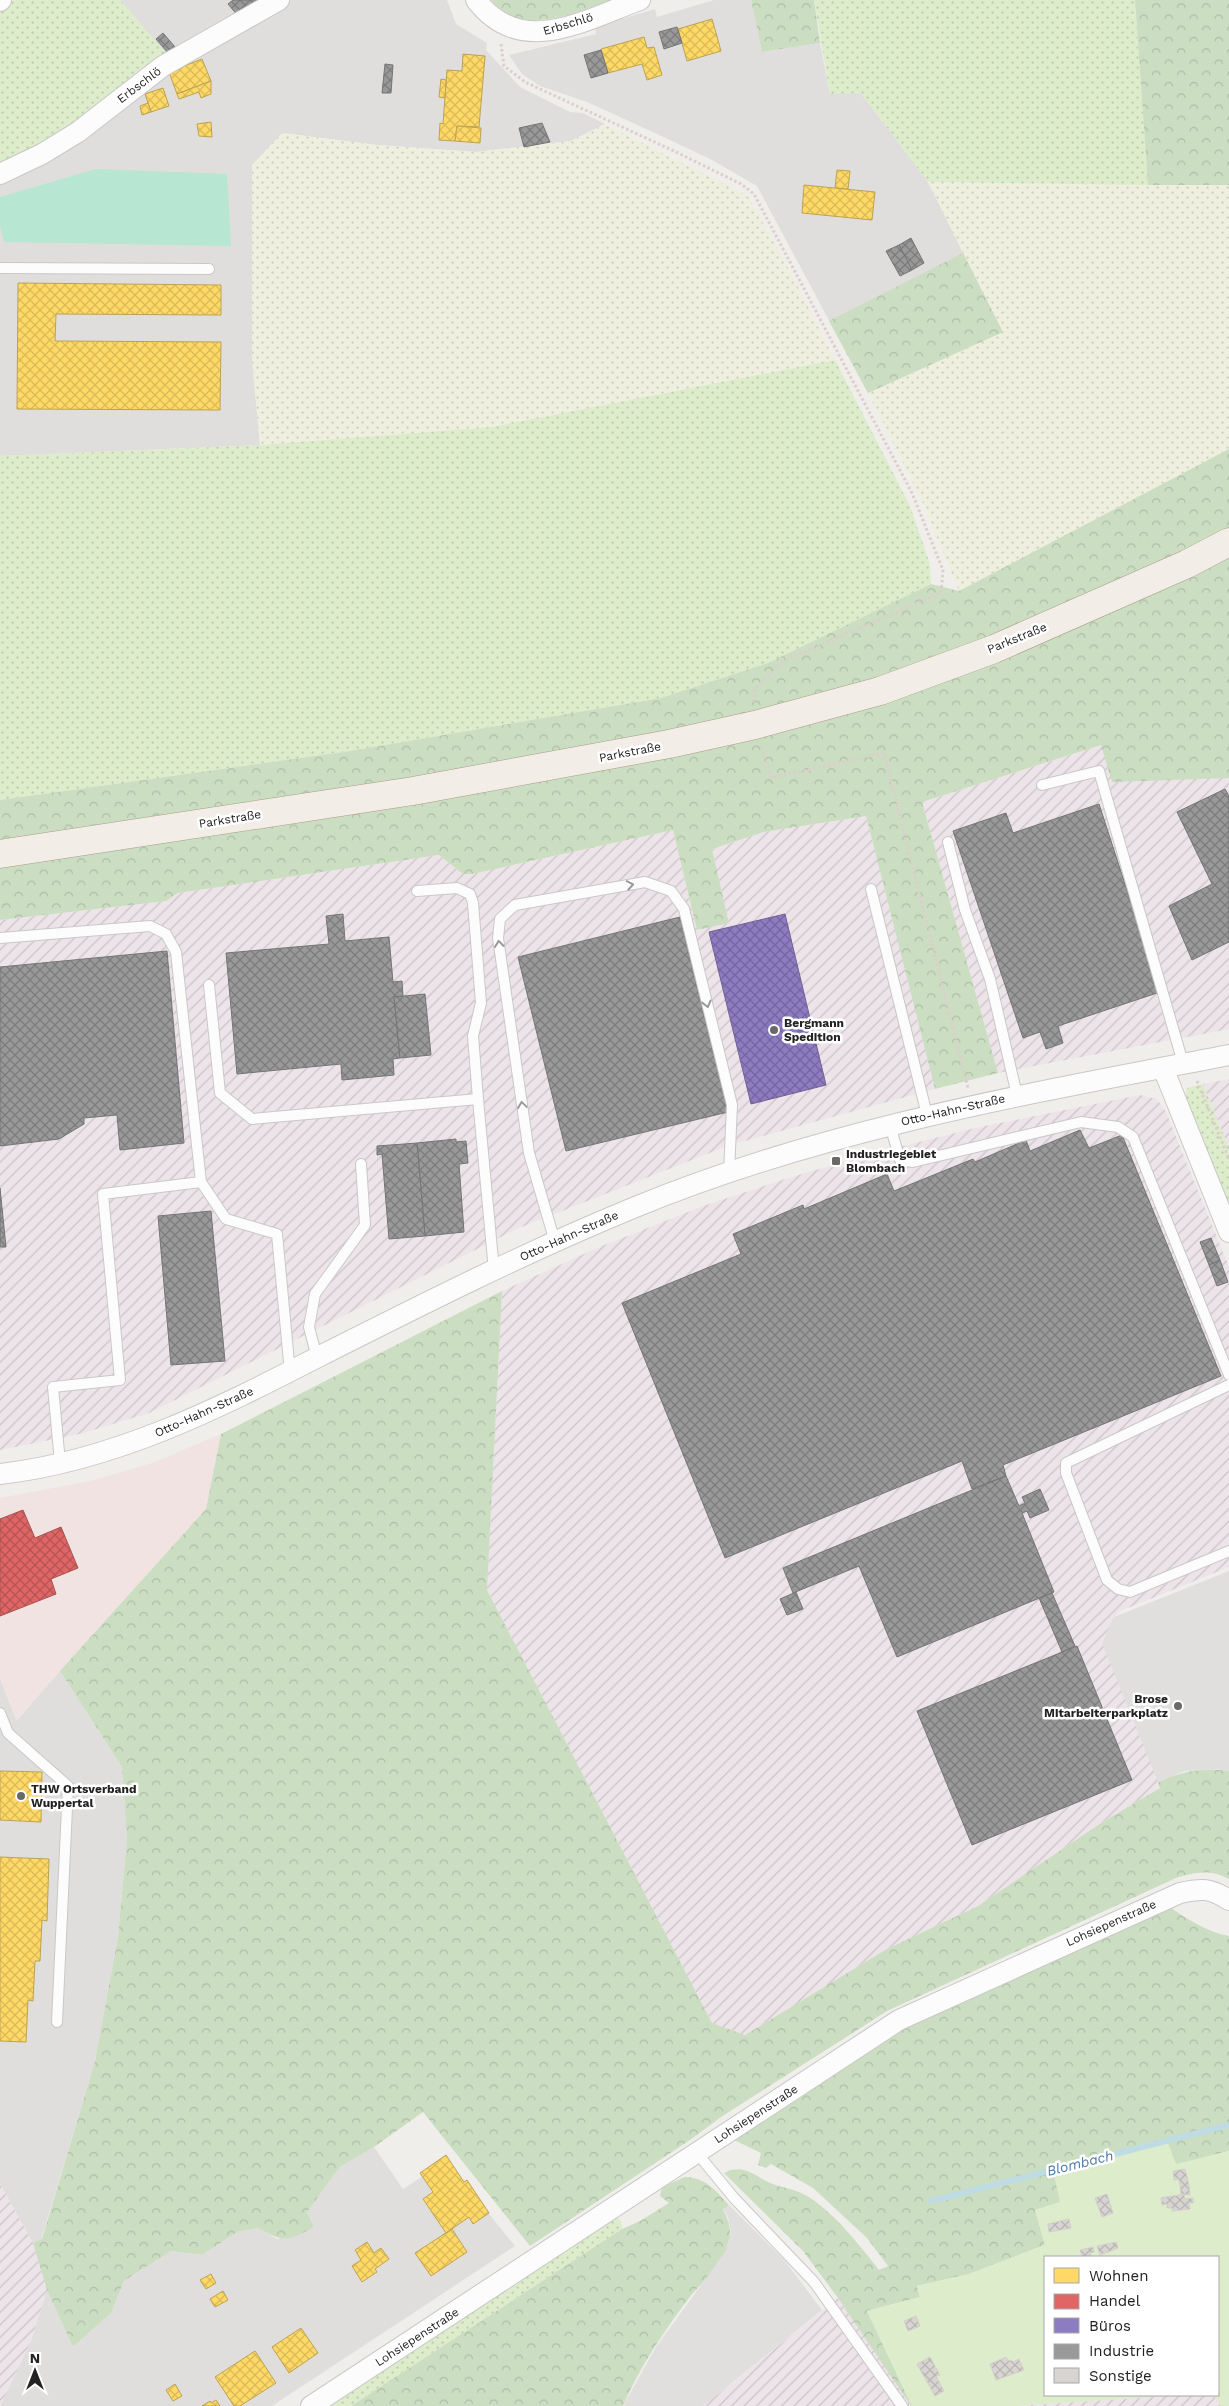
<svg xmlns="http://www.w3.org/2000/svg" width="1229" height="2406" viewBox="0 0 1229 2406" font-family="'Work Sans',sans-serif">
<defs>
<pattern id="industrial-furrows" width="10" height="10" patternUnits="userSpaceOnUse" patternTransform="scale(1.25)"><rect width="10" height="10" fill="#ede4e9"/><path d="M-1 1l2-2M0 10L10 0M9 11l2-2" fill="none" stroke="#cbc3c8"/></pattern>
<pattern id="farmland-dots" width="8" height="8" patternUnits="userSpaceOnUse" patternTransform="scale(1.25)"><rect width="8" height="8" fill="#efefdf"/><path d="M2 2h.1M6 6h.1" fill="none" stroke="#cdcdbf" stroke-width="1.8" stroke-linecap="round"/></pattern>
<pattern id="grass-dots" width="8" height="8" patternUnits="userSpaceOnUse" patternTransform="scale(1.25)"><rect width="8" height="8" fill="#ddeccb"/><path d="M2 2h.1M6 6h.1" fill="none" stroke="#bdcaae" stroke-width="1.8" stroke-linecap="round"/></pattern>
<pattern id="forest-crowns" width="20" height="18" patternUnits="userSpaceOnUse" patternTransform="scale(1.25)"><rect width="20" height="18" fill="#cbdec1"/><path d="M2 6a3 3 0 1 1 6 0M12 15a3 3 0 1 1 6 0" fill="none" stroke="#aebea6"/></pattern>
<pattern id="homes-cross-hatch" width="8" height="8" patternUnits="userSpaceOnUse" patternTransform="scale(1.25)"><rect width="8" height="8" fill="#ffd966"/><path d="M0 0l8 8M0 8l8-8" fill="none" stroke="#daba58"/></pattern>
<pattern id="shops-cross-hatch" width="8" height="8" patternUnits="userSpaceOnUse" patternTransform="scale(1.25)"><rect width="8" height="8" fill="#e06666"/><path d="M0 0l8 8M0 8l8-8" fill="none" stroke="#b55454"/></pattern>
<pattern id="offices-cross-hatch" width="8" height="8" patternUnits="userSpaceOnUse" patternTransform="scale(1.25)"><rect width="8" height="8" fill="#8e7cc3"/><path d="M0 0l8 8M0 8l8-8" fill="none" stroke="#74659e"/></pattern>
<pattern id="industry-cross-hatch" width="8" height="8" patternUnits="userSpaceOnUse" patternTransform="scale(1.25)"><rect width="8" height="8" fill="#999"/><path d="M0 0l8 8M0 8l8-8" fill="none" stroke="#7c7c7c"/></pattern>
<pattern id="building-cross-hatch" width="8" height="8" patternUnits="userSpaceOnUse" patternTransform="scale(1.25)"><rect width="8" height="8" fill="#d7d4d2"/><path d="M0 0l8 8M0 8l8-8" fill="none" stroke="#b8b6b4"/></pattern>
</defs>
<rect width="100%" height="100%" fill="#f0eeeb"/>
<!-- residential -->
<g fill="#dfdedc">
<polygon points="120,0 447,0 456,24 487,43 486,50 520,87 570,112 583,113 605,124 571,141 476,152 377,145 282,133 252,359 260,445 0,456 0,168 164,52"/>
<polygon points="714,0 751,0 762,52 820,43 830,94 860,92 928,182 1003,332 868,393 757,186 712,160 655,133 587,102 540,86 522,74 509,55 596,34 595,27 655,9 657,17"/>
<polygon points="60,1671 122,1767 127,1839 118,1937 95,2061 41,2240 33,2243 0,2184 0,1679 17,1720"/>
<polygon points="374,2147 403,2189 446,2161 515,2246 272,2406 0,2406 31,2341 47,2290 73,2347 111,2313 124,2281 171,2251 202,2255 237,2232 258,2228 277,2239 314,2227 307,2212 340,2167"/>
</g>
<!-- commercial -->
<polygon fill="#f1e3e1" points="221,1434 206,1509 16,1720 0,1679 0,1498 90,1481 152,1463"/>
<!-- industrial -->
<g fill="url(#industrial-furrows)">
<polygon points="1101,745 1189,778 1229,778 1229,1029 998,1073 922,802"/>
<polygon points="866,816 935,1089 730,1145 519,1228 149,1413 80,1434 0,1450 0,920 166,901 178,893 439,855 463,874 472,874 673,830 697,930 729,923 712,849 764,832"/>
<polygon points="1229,1079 1229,1148 1203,1084"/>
<polygon points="1140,1095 1157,1099 1166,1112 1229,1267 1229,1567 1118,1612 1102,1642 1161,1787 1101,1823 978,1906 885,1950 745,2035 712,2023 487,1590 502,1291 597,1248 703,1206 782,1180 856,1158 975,1128"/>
<polygon points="0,2184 33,2243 47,2290 31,2341 0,2406"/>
<polygon points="838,2298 911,2406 703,2406"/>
<polygon points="1180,2395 1214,2395 1221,2406 1015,2406"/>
</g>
<!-- farmland -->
<g fill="url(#farmland-dots)">
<polygon points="605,124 748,196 792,275 835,360 492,427 260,445 252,359 252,165 282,133 377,145 476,152 571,141"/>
<polygon points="928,182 1229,185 1229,449 959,591 922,501 868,393 1002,332"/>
</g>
<!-- grass -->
<g fill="url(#grass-dots)">
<polygon points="14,0 120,0 165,52 72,124 0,168 0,11"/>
<polygon points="814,0 1135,0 1148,185 928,182 861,93 830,94"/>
<polygon points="835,360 910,506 930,564 931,584 768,663 661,698 350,751 0,800 0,456 260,445 492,427"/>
<polygon points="1203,1084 1229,1148 1229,1209 1185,1100 1187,1088"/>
<polygon points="616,2217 621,2221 622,2229 351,2406 327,2406"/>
</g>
<!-- forest -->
<g fill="url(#forest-crowns)">
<path d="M 491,0 L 612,0 C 574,13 522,38 491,0 Z"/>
<polygon points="751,0 814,0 820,43 762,52"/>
<polygon points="1135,0 1229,0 1229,185 1148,185"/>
<polygon points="963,253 1003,332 868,393 829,321"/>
<polygon points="1229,449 1229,778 1112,782 1101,745 922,802 998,1073 935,1089 866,816 764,832 712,849 729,923 697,930 673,830 472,874 463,874 439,855 178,893 166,901 0,920 0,800 350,751 661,698 768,663 931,584 959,591"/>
<path d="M 502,1291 L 487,1590 L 712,2023 L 745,2035 L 885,1950 L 978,1906 L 1101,1823 L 1160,1788 L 1158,1782 C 1183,1771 1202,1767 1229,1771 L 1229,1879 C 1211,1869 1195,1872 1176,1878 L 887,2011 L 721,2117 L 690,2140 L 530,2246 L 423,2112 L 374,2147 L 340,2167 L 307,2212 L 314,2227 C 288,2241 284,2243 258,2228 L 237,2232 L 202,2255 L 171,2251 L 124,2281 L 111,2313 L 73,2347 L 47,2290 L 33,2243 L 42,2239 L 95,2061 L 118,1937 L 127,1839 L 122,1767 L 60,1671 L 206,1509 L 221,1434 Z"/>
<path d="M 1171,1908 C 1189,1920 1207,1932 1229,1936 L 1229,2151 L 1176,2165 L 1166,2140 L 1053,2170 L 1061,2202 L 1035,2210 L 1045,2245 L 969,2274 L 917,2286 L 920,2297 L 867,2311 L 912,2406 L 911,2406 L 838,2298 L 803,2251 L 724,2173 C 743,2163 755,2176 770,2183 C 782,2188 796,2189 807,2196 C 835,2213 859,2245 879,2270 L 888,2266 L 867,2238 L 813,2188 L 771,2164 L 766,2168 L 758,2165 L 761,2153 L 732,2139 L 909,2024 Z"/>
<path d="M 685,2177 C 705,2177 716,2191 729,2205 L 723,2210 C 729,2220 732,2231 729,2243 C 724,2263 702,2282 689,2298 C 664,2331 639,2368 623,2406 L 351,2406 L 622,2229 L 640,2221 L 669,2203 L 660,2196 L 662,2187 Z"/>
</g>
<!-- garden -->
<polygon fill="#ddeccb" points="1167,2140 1176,2164 1229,2151 1229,2406 1221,2406 1214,2395 1218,2395 1218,2257 1045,2257 1045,2395 1180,2395 1015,2406 912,2406 867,2311 920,2297 917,2286 969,2274 1045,2245 1035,2210 1060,2202 1053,2170"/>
<!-- pitch -->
<polygon fill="#b7e6d2" points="96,169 227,174 231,246 4,242 0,226 0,197"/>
<!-- parking -->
<g fill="#e0dfde">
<polygon points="1229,1571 1229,1771 1216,1769 1185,1771 1158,1782 1102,1643 1114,1617"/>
<polygon points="729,2205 784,2260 822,2310 703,2406 623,2406 656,2347 725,2252 731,2233 728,2217 723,2209"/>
</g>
<!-- homes -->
<g fill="url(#homes-cross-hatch)" stroke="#bda252">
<polygon points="712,19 721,51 687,61 678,29"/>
<polygon points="644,37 647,48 654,47 662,75 647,80 642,64 608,73 601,49"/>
<polygon points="463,54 485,56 479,127 457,126 455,141 439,140 440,123 443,124 447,70 462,71"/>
<polygon points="202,59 211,81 177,94 169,72"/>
<polygon points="441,79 446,80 445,98 439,97"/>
<polygon points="211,81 211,94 201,98 199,92 179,99 177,94"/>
<polygon points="163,88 169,106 151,112 145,94"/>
<polygon points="148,103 151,112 142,115 140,106"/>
<polygon points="211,122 212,137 199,136 197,124"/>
<polygon points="457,126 481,128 480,143 455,141"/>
<polygon points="837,170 850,171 848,189 835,188"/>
<polygon points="804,185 875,192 872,220 802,213"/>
<polygon points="18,283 221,285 221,315 56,314 55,341 221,342 220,410 17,409"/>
<polygon points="0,1771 42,1772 41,1822 0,1820"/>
<polygon points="0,1857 49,1859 47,1921 42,1920 40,1961 35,1961 33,2001 28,2000 26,2042 0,2041"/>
<polygon points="446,2155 464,2182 467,2180 489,2213 473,2224 469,2217 446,2233 423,2199 433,2192 420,2173"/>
<polygon points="452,2229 467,2252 431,2276 415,2253"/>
<polygon points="367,2242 374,2253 381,2248 389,2259 375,2269 377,2272 362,2282 352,2266 361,2260 355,2250"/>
<polygon points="211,2274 216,2283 206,2289 200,2280"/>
<polygon points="223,2291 228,2300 215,2307 210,2299"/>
<polygon points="301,2328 318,2353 289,2373 272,2347"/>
<polygon points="255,2351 276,2383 240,2406 234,2406 215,2377"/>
<polygon points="175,2384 182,2396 173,2401 166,2390"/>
<polygon points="216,2400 220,2406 202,2406 210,2401 211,2403"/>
</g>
<!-- shops -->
<polygon fill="url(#shops-cross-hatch)" stroke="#a75252" points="23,1510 35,1538 61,1527 78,1568 51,1579 56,1594 0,1616 0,1519"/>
<!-- offices -->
<polygon fill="url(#offices-cross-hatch)" stroke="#6e6193" points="785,914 826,1085 751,1104 709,932"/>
<!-- industry -->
<g fill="url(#industry-cross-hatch)" stroke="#757575">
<polygon points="233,0 264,0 239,17 228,4"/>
<polygon points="677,27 682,43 664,49 659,32"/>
<polygon points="163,33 175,47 168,53 156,39"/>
<polygon points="601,50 608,73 591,78 584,55"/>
<polygon points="385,64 393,65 391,93 382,93"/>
<polygon points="542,123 550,142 524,147 519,128"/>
<polygon points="911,238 924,263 912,270 899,245"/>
<polygon points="899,245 912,270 900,276 886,251"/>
<polygon points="1225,789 1229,796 1229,942 1192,960 1169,906 1212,884 1177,812"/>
<polygon points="1099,804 1160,992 1058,1026 1063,1043 1046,1049 1040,1032 1023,1038 953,831 1006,813 1013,833"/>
<polygon points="343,914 345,941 389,937 393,982 402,981 403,996 394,997 400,1058 393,1059 394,1075 342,1080 341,1064 237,1074 226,953 329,944 326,916"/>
<polygon points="680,917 728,1112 566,1151 518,957"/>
<polygon points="167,951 184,1143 120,1150 117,1115 84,1118 84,1124 59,1139 0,1146 0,967"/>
<polygon points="425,994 431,1055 400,1058 394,997"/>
<polygon points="1080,1130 1089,1148 1122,1135 1221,1376 1003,1465 1006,1476 972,1489 962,1461 725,1558 622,1303 741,1254 733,1234 803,1205 804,1209 887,1174 894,1191 973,1159 975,1162 1026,1140 1030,1151"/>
<polygon points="456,1139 456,1142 466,1141 468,1163 459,1164 464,1232 425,1236 417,1143"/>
<polygon points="417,1143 425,1236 389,1239 382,1154 377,1155 377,1146"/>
<polygon points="0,1188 6,1247 0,1247"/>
<polygon points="211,1211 225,1361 171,1365 158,1216"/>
<polygon points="1211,1238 1220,1260 1209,1265 1200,1242"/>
<polygon points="1220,1260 1228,1282 1217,1286 1209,1265"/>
<polygon points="1006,1476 1019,1506 1025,1503 1022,1497 1040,1489 1049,1510 1030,1518 1027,1511 1022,1513 1054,1592 897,1657 859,1566 793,1593 783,1568"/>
<polygon points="796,1592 803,1609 787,1615 780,1599"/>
<polygon points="1052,1593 1075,1646 1062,1652 1039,1598"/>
<polygon points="1077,1646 1132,1780 972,1845 917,1711"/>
</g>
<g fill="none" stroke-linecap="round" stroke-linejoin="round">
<!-- stream -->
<polyline stroke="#bfdbe3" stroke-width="6" points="931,2201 1229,2125"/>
</g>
<!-- building -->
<g fill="url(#building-cross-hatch)" stroke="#d3d0cc">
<polygon points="1185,2169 1189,2185 1190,2195 1181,2194 1179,2179 1174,2180 1173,2171"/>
<polygon points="1107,2194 1113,2213 1102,2217 1095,2198"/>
<polygon points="1184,2194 1185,2199 1193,2198 1193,2203 1189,2203 1190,2209 1172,2211 1172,2208 1167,2208 1167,2204 1162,2205 1161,2198"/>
<polygon points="1069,2219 1071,2228 1049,2232 1048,2224"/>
<polygon points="1116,2242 1118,2248 1100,2255 1097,2246"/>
<polygon points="1093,2247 1094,2252 1090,2253 1091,2255 1082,2257 1080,2250"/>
<polygon points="916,2316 920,2326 908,2331 904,2321"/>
<polygon points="930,2357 940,2375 936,2376 944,2391 935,2396 917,2364"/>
<polygon points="1006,2357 1009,2361 1011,2360 1013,2362 1019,2359 1024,2370 996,2380 990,2364"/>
</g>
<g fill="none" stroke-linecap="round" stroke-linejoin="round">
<!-- service casing -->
<g stroke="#c9c8c7" stroke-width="12">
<g id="service">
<polyline points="0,268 209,269"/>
<polyline points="1042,785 1099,771 1183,1063"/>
<polyline points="948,842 965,910 990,979 1017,1095"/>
<polyline points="871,889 927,1115"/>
<polyline points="417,891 457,888 470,894 473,903 481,1003 473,1036 478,1099"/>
<polyline points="0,938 150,926 166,934 176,952 201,1182"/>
<polyline points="209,985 220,1093 252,1119 478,1099 494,1271"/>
<polyline points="890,1125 900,1160 913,1162 1081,1122 1118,1127 1133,1137 1229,1375"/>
<polyline points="555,1242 529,1153 498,938 500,919 515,905 645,882 671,891 684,909 732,1105 729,1173"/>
<polyline points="317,1358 309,1327 315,1294 365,1225 361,1164"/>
<polyline points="1229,1385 1066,1463 1066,1473 1107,1580 1118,1589 1130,1592 1229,1551"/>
<polyline points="60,1463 53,1387 120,1380 103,1194 201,1182 226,1219 277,1234 290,1373"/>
<polyline points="0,1713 8,1733 68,1786 57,2022"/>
<polyline points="697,2153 734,2198 814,2282 902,2406"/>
</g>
</g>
<!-- minor casing -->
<g stroke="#c9c8c7" stroke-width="22">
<g id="minor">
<path d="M 476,0 C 521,59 584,20 640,0"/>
<polyline points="0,1 1,0"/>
<polyline points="0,174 42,154 78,132 163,66 279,0"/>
<polyline points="1163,1068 1229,1232"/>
<path d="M 0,1474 C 114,1461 217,1409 318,1357 C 421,1305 526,1252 633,1208 C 824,1129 1027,1094 1229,1055"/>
<path d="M 311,2406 L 899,2020 L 1180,1893 C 1202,1888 1210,1888 1229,1900"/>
</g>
</g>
<!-- primary casing -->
<g stroke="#a79c86" stroke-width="29">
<polyline id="primary" points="0,854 413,791 669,744 755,725 880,691 994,649 1187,564 1229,542"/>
</g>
<!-- path -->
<g stroke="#dccecd" stroke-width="3" stroke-dasharray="2.5 2.5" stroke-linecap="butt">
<polyline points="501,44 504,66 525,82 674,151 741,184 754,194 912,493 943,570 941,593 783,661 756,688 752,702"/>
<polyline points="761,747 772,778 884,753 968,1088"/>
<polyline points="1197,1081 1229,1159"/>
</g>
<!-- service -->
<use href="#service" stroke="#fdfcfc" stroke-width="10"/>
<!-- minor -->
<use href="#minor" stroke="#fdfcfc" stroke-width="20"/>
<!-- primary -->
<use href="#primary" stroke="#f3ede7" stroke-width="28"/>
</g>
<!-- one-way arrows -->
<defs><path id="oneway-chevron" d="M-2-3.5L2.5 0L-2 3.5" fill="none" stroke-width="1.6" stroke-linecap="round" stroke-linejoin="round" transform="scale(1.25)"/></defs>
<g stroke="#9a9a9a">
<use href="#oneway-chevron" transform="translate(630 885) rotate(-10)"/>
<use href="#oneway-chevron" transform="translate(499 944) rotate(-96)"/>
<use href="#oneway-chevron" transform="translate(707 1004) rotate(76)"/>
<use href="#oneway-chevron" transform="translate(522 1105) rotate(-98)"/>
</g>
<!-- markers -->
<g fill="#6a6968" stroke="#fff" stroke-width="2">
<circle cx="774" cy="1030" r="5"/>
<rect x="831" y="1156" width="10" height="10" rx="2.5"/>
<circle cx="1178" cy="1706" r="5"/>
<circle cx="21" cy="1796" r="5"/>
</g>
<g text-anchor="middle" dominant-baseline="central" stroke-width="5" stroke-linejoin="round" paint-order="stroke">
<!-- street labels -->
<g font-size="12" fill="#222" stroke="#fff">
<text transform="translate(568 24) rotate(-17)">Erbschlö</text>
<text transform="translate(139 85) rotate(-37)">Erbschlö</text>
<text transform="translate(1017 638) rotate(-22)">Parkstraße</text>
<text transform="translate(630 752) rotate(-11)">Parkstraße</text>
<text transform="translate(230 819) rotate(-9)">Parkstraße</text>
<text transform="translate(953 1110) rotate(-13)">Otto-Hahn-Straße</text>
<text transform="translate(569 1236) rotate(-24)">Otto-Hahn-Straße</text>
<text transform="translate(204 1412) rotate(-24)">Otto-Hahn-Straße</text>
<text transform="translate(1111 1923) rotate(-24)">Lohsiepenstraße</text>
<text transform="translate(756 2114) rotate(-33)">Lohsiepenstraße</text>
<text transform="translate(417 2337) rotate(-33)">Lohsiepenstraße</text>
</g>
<!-- poi labels -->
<g font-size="12" font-weight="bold" fill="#222" stroke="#fff" text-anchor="start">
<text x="784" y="1023">Bergmann<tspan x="784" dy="14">Spedition</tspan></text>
<text x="846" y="1154">Industriegebiet<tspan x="846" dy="14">Blombach</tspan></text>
<text x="1168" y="1699" text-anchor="end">Brose<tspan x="1168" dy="14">Mitarbeiterparkplatz</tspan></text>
<text x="31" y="1789">THW Ortsverband<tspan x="31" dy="14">Wuppertal</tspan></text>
</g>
<!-- water labels -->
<g font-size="14" font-style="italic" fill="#4a7aab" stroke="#fff">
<text transform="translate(1080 2163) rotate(-14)">Blombach</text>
</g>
</g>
<!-- legend -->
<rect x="1044" y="2256" width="175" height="140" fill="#ffffff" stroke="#a7a7a7"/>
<rect x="1054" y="2268" width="25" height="15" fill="#ffd966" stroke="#a7a7a7"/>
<text x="1089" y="2281" font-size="15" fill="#222222">Wohnen</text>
<rect x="1054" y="2294" width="25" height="15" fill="#e06666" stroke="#a7a7a7"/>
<text x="1089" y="2306" font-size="15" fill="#222222">Handel</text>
<rect x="1054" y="2318" width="25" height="15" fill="#8e7cc3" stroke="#a7a7a7"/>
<text x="1089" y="2331" font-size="15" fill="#222222">Büros</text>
<rect x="1054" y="2344" width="25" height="15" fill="#999999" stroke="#a7a7a7"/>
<text x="1089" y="2356" font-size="15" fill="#222222">Industrie</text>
<rect x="1054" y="2368" width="25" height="15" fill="#d7d4d2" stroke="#a7a7a7"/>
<text x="1089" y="2381" font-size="15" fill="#222222">Sonstige</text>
<!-- north arrow -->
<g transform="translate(35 2371)" stroke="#ffffff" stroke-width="4" paint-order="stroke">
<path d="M0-4L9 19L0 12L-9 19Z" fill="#222222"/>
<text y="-8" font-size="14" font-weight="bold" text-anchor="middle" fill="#222222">N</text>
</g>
</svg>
